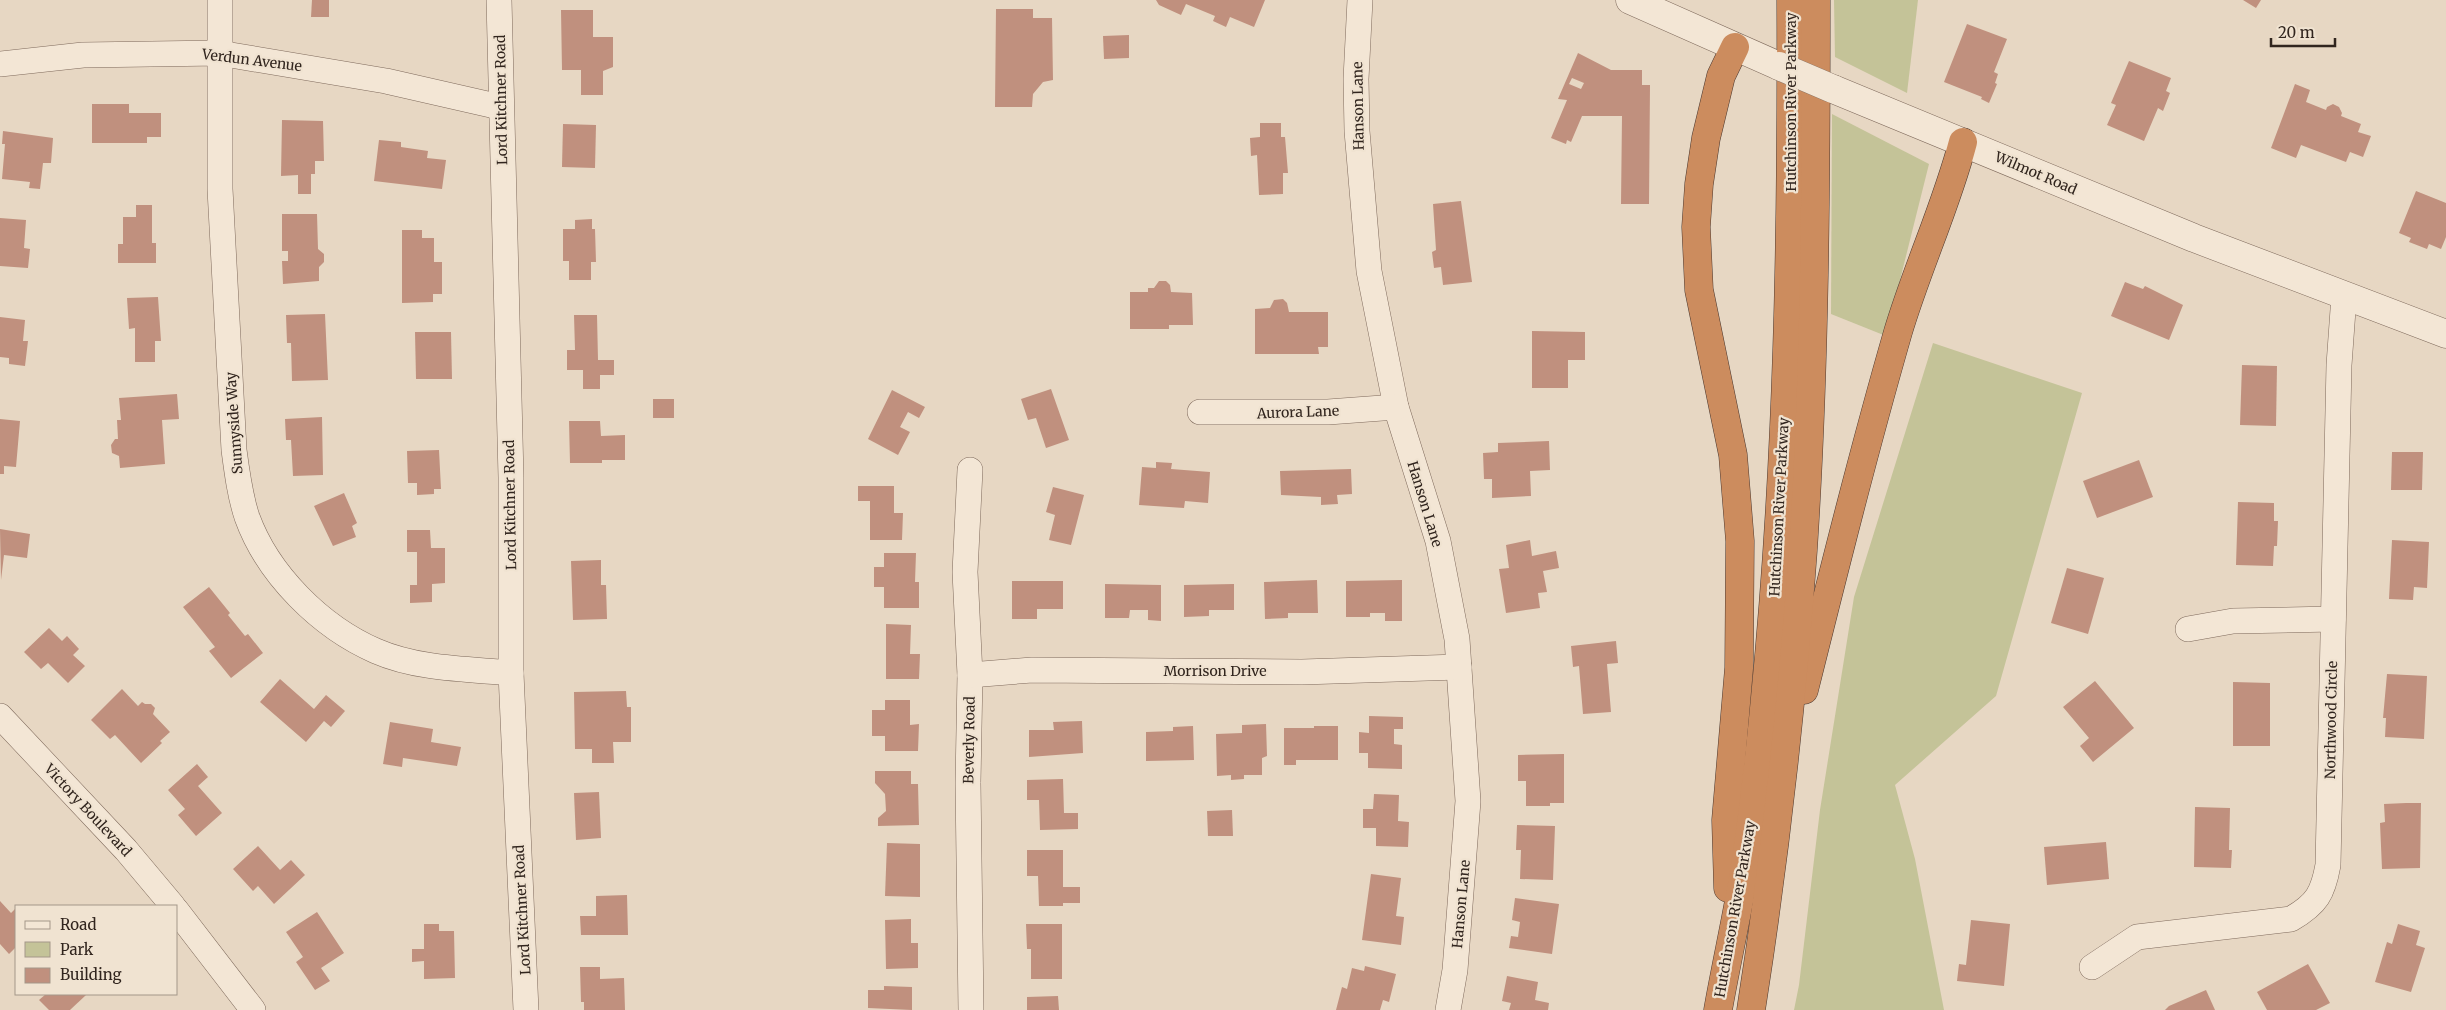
<svg xmlns="http://www.w3.org/2000/svg" width="2446" height="1010" viewBox="0 0 2446 1010" font-family="Merriweather,serif">
<rect width="100%" height="100%" fill="#e7d7c3"/>
<!-- green -->
<g fill="#c4c398">
<polygon points="1834,0 1918,0 1907,93 1835,57"/>
<polygon points="1832,114 1929,164 1886,336 1831,314"/>
<polygon points="1933,343 2082,393 1996,696 1895,785 1915,859 1944,1010 1794,1010 1799,985 1820,810 1854,597"/>
</g>
<!-- building -->
<g fill="#c0907e" fill-rule="evenodd">
<polygon points="312,0 329,0 329,17 311,17"/>
<polygon points="1156,0 1265,0 1254,27 1230,17 1226,27 1213,21 1215,16 1186,4 1181,15 1159,5"/>
<polygon points="2243,0 2261,0 2256,8"/>
<polygon points="996,9 1033,9 1033,18 1052,18 1053,80 1043,82 1033,94 1032,107 995,107"/>
<polygon points="561,10 593,10 593,37 613,37 613,67 603,71 603,95 581,95 581,70 562,70"/>
<polygon points="1967,24 2007,39 1994,72 1998,74 1995,83 1997,84 1989,103 1981,99 1982,97 1944,82"/>
<polygon points="1129,35 1129,58 1104,59 1103,36"/>
<path d="M 1578,53 L 1611,70 L 1642,70 L 1642,85 L 1650,85 L 1649,204 L 1621,204 L 1622,116 L 1582,116 L 1571,142 L 1567,140 L 1566,144 L 1551,138 L 1567,100 L 1558,99 ZM 1572,78 L 1584,83 L 1581,89 L 1569,84 Z"/>
<polygon points="2129,61 2171,78 2166,91 2170,93 2163,111 2158,108 2144,141 2107,125 2116,105 2111,103"/>
<polygon points="2295,84 2310,90 2306,102 2326,110 2327,107 2333,104 2339,107 2342,113 2341,116 2361,124 2358,132 2371,136 2363,157 2350,152 2346,162 2301,145 2296,158 2271,148"/>
<polygon points="92,104 129,104 129,113 161,113 161,137 147,137 147,143 92,143"/>
<polygon points="282,120 323,121 324,161 315,161 315,174 311,174 311,194 298,194 298,175 281,176"/>
<polygon points="1260,123 1281,123 1281,137 1285,137 1288,173 1283,173 1283,194 1259,195 1257,155 1251,156 1250,138 1260,137"/>
<polygon points="563,124 596,125 595,168 562,167"/>
<polygon points="3,131 53,138 51,163 43,163 40,189 29,188 30,182 2,179 5,144 2,144"/>
<polygon points="379,140 401,142 401,147 428,151 427,158 446,160 442,189 374,181"/>
<polygon points="2416,191 2446,203 2446,237 2441,249 2429,244 2427,249 2409,242 2411,238 2399,233"/>
<polygon points="1461,201 1472,282 1443,285 1441,267 1434,268 1432,252 1436,250 1433,204"/>
<polygon points="136,205 152,205 152,243 156,243 156,263 118,263 118,244 123,244 123,217 136,217"/>
<polygon points="282,214 317,214 318,249 324,254 324,262 319,267 319,281 283,284 282,261 288,261 288,251 282,251"/>
<polygon points="0,218 26,220 24,248 30,249 28,268 0,266"/>
<polygon points="592,219 592,229 595,229 596,262 591,262 591,280 569,280 569,261 563,261 563,229 575,229 575,220"/>
<polygon points="402,230 422,230 422,238 434,238 434,262 442,262 442,294 433,294 433,302 402,303"/>
<polygon points="1159,281 1166,281 1170,285 1171,292 1192,293 1193,325 1169,325 1169,329 1130,329 1130,292 1148,292 1148,288 1154,288"/>
<polygon points="2125,282 2143,289 2145,286 2183,305 2169,340 2111,316"/>
<polygon points="158,297 161,341 155,341 155,362 135,362 135,328 129,329 127,298"/>
<polygon points="1283,299 1287,303 1289,312 1328,312 1328,347 1318,347 1319,354 1255,354 1255,309 1270,308 1274,300"/>
<polygon points="325,314 328,380 292,381 291,343 287,343 286,315"/>
<polygon points="574,315 597,315 598,360 614,360 614,375 600,375 600,389 583,389 583,370 567,370 567,350 575,350"/>
<polygon points="0,317 25,320 23,341 28,341 25,366 9,364 9,358 0,357"/>
<polygon points="1532,331 1585,332 1585,360 1568,360 1568,388 1532,388"/>
<polygon points="415,332 451,332 452,379 416,379"/>
<polygon points="2242,365 2277,366 2276,426 2240,425"/>
<polygon points="1051,389 1069,440 1046,448 1036,418 1028,420 1021,399"/>
<polygon points="892,390 925,407 919,418 908,412 900,427 910,432 898,455 868,439"/>
<polygon points="177,394 179,419 162,420 165,464 120,468 119,456 112,453 111,445 115,439 118,439 117,420 121,420 119,398"/>
<rect x="653" y="399" width="21" height="19"/>
<polygon points="322,417 323,475 293,476 291,440 286,440 285,419"/>
<polygon points="0,419 20,421 16,467 4,466 4,474 0,474"/>
<polygon points="569,421 600,421 601,436 625,435 625,460 602,460 602,463 570,463"/>
<polygon points="1549,441 1550,470 1530,471 1531,496 1492,498 1492,479 1484,479 1483,453 1498,452 1498,443"/>
<polygon points="439,450 441,489 434,489 434,494 417,495 417,483 408,483 407,451"/>
<polygon points="2392,452 2423,452 2422,490 2391,490"/>
<polygon points="2139,460 2153,497 2097,518 2083,481"/>
<polygon points="1156,462 1172,463 1171,469 1210,472 1208,503 1185,501 1184,508 1139,505 1142,467 1156,468"/>
<polygon points="1351,469 1352,494 1337,495 1338,504 1321,505 1321,497 1281,495 1280,471"/>
<polygon points="858,486 894,486 894,513 903,513 902,540 870,540 870,501 858,501"/>
<polygon points="1053,487 1084,495 1071,545 1049,540 1055,515 1046,512"/>
<polygon points="344,493 357,523 352,526 356,537 333,546 314,506"/>
<polygon points="2238,502 2274,503 2274,521 2278,521 2277,546 2274,546 2273,566 2236,565"/>
<polygon points="0,529 30,534 27,558 4,555 1,580"/>
<polygon points="407,530 430,530 431,548 445,548 445,583 432,584 432,602 410,603 410,585 417,585 417,552 407,552"/>
<polygon points="1530,540 1532,556 1556,551 1559,568 1543,571 1547,592 1538,593 1540,608 1506,613 1499,569 1509,568 1506,545"/>
<polygon points="2392,540 2429,542 2427,588 2414,587 2413,600 2389,599"/>
<polygon points="884,553 916,553 915,582 919,582 919,608 884,608 884,587 874,587 874,567 884,567"/>
<polygon points="601,560 601,585 606,585 607,619 573,620 571,561"/>
<polygon points="2067,568 2104,578 2088,634 2051,623"/>
<polygon points="1317,580 1318,613 1288,613 1288,618 1265,619 1264,582"/>
<polygon points="1402,580 1402,621 1385,621 1385,613 1370,613 1370,617 1346,617 1346,581"/>
<polygon points="1012,581 1063,581 1063,609 1037,609 1037,619 1012,619"/>
<polygon points="1105,584 1161,585 1161,621 1148,620 1148,610 1130,610 1129,618 1105,618"/>
<polygon points="1234,584 1234,610 1209,610 1209,616 1184,617 1184,585"/>
<polygon points="209,587 230,613 228,615 245,636 248,634 263,653 231,678 209,651 215,647 183,607"/>
<polygon points="886,624 911,625 910,654 920,654 919,679 886,679"/>
<polygon points="49,628 62,641 67,636 79,649 73,655 85,666 68,683 48,663 41,669 24,652"/>
<polygon points="1616,641 1618,663 1607,664 1611,712 1583,714 1579,666 1573,667 1571,646"/>
<polygon points="2387,674 2427,676 2424,739 2385,737 2386,718 2383,718"/>
<polygon points="280,679 314,709 326,695 345,711 331,727 324,721 306,742 260,702"/>
<polygon points="2095,681 2134,728 2093,762 2080,746 2089,738 2063,707"/>
<polygon points="2233,682 2270,683 2270,746 2233,746"/>
<polygon points="122,689 138,706 142,702 145,704 151,704 155,708 153,714 170,732 160,741 162,743 141,763 115,735 110,739 91,720"/>
<polygon points="626,691 627,707 631,707 631,742 613,742 614,763 592,763 592,749 575,749 574,692"/>
<polygon points="885,700 910,700 910,725 919,724 918,751 885,751 885,736 872,736 872,710 885,710"/>
<polygon points="1369,716 1403,717 1403,729 1394,729 1394,744 1402,745 1402,769 1368,768 1368,753 1359,753 1359,732 1369,733"/>
<polygon points="1082,721 1083,753 1029,757 1029,730 1054,730 1053,722"/>
<polygon points="390,722 433,729 431,742 461,747 457,766 403,758 402,767 383,764"/>
<polygon points="1266,724 1267,756 1262,758 1262,775 1244,775 1244,779 1231,780 1231,775 1217,776 1216,734 1242,733 1242,725"/>
<polygon points="1193,726 1194,760 1146,761 1146,732 1173,731 1173,727"/>
<polygon points="1314,726 1338,726 1338,760 1296,760 1296,765 1284,765 1284,728 1314,728"/>
<polygon points="1564,754 1564,803 1550,803 1550,806 1526,806 1526,781 1518,781 1518,755"/>
<polygon points="197,764 208,777 198,786 222,813 196,836 178,815 185,809 168,790"/>
<polygon points="875,771 911,771 911,784 918,784 919,825 878,826 878,818 886,811 885,794 875,783"/>
<polygon points="1063,779 1064,813 1078,813 1078,829 1040,830 1039,800 1027,800 1027,780"/>
<polygon points="599,792 601,838 576,840 574,793"/>
<polygon points="1374,794 1399,795 1398,821 1409,822 1408,847 1376,846 1376,828 1363,828 1363,809 1373,809"/>
<polygon points="2406,803 2421,803 2420,868 2382,869 2380,823 2385,822 2384,804"/>
<polygon points="2195,807 2230,808 2229,850 2232,850 2231,868 2194,867"/>
<polygon points="1232,810 1233,836 1208,836 1207,811"/>
<polygon points="1517,825 1555,826 1553,880 1520,879 1521,850 1516,850"/>
<polygon points="2106,842 2109,879 2047,885 2044,847"/>
<polygon points="887,843 920,844 920,897 885,896"/>
<polygon points="258,846 280,870 291,860 305,875 274,904 258,886 253,891 233,869"/>
<polygon points="1027,850 1063,850 1063,887 1080,887 1080,903 1063,903 1063,906 1039,906 1038,876 1027,876"/>
<polygon points="1371,874 1401,878 1396,916 1404,917 1401,945 1362,940"/>
<polygon points="627,895 628,935 581,935 580,916 596,916 596,896"/>
<polygon points="1515,898 1559,904 1552,954 1509,948 1511,936 1518,937 1520,922 1512,920"/>
<polygon points="0,901 11,913 16,908 16,947 9,954 0,944"/>
<polygon points="317,912 344,953 321,968 330,981 315,990 296,962 303,957 286,932"/>
<polygon points="911,919 911,943 918,943 918,968 886,969 885,920"/>
<polygon points="1971,920 2010,924 2004,986 1957,981 1959,964 1966,965"/>
<polygon points="424,924 439,924 439,931 454,931 455,978 424,979 424,961 412,962 412,949 424,949"/>
<polygon points="1026,924 1062,924 1062,979 1031,979 1031,949 1027,949"/>
<polygon points="2398,924 2420,931 2416,945 2425,948 2411,992 2375,982 2387,942 2392,944"/>
<polygon points="2308,964 2330,1003 2316,1010 2267,1010 2257,992"/>
<polygon points="1365,966 1396,974 1389,1002 1383,1000 1380,1010 1336,1010 1342,987 1347,989 1352,968 1364,971"/>
<polygon points="580,967 600,967 600,979 624,978 625,1010 584,1010 584,1002 581,1002"/>
<polygon points="1507,976 1538,982 1535,1000 1549,1003 1548,1010 1509,1010 1511,1003 1502,1001"/>
<polygon points="884,986 912,987 912,1010 868,1008 868,990 884,990"/>
<polygon points="2206,990 2215,1010 2165,1010 2169,1006"/>
<polygon points="46,994 85,994 86,995 70,1010 49,1010 39,1000"/>
<polygon points="1058,996 1059,1010 1027,1010 1027,997"/>
</g>
<g fill="none" stroke-linecap="round" stroke-linejoin="round">
<!-- minor casing -->
<g stroke="#7f6a5c" stroke-width="26">
<g id="minor">
<path d="M 220,0 L 220,189 L 234,450 C 237,473 240,496 247,517 C 268,575 321,627 376,651 C 417,669 467,669 511,673"/>
<polyline points="499,0 511,477 511,673 526,1010"/>
<polyline points="1360,0 1356,79 1357,131 1369,271 1396,407 1438,541 1457,639 1468,801 1455,970 1448,1010"/>
<polyline points="0,64 83,55 219,53 386,81 500,107"/>
<polyline points="1200,412 1328,412 1396,407"/>
<polyline points="970,470 965,572 970,675 968,783 971,1010"/>
<polyline points="2188,629 2233,621 2333,619"/>
<polyline points="970,675 1032,670 1302,672 1459,667"/>
<polyline points="0,716 126,850 173,906"/>
<polyline points="176,910 253,1010"/>
<path d="M 2092,967 L 2137,937 L 2291,919 C 2317,904 2323,893 2328,865 L 2339,365 L 2344,296"/>
</g>
</g>
<!-- tertiary casing -->
<g stroke="#7f6a5c" stroke-width="29">
<g id="tertiary">
<polyline points="1630,0 1779,66"/>
<polyline points="1833,89 2194,238 2446,334"/>
</g>
</g>
<!-- motorway casing -->
<g stroke="#4d3930" stroke-width="29">
<g id="motorway">
<path d="M 1804,690 C 1834,570 1864,450 1898,332 C 1917,268 1946,207 1963,142"/>
<polyline points="1728,888 1726,820 1739,668 1740,541 1733,455 1699,290 1696,227 1699,184 1706,138 1721,76 1735,47"/>
<path d="M 1718,1010 C 1725,970 1734,930 1741,890 C 1752,826 1759,762 1765,698 C 1788,466 1792,233 1791,0"/>
<path d="M 1751,1010 C 1775,857 1792,704 1803,550 C 1815,367 1816,183 1816,0"/>
</g>
</g>
<!-- minor -->
<use href="#minor" stroke="#f3e6d5" stroke-width="25"/>
<!-- tertiary -->
<use href="#tertiary" stroke="#f3e6d5" stroke-width="28"/>
<!-- motorway -->
<use href="#motorway" stroke="#cc8c5e" stroke-width="28"/>
<!-- tertiary-bridge casing -->
<g stroke="#7f6a5c" stroke-width="29" stroke-linecap="butt">
<polyline id="tertiary-bridge" points="1779,66 1833,89"/>
</g>
<!-- tertiary-bridge -->
<use href="#tertiary-bridge" stroke="#f3e6d5" stroke-width="28"/>
</g>
<g text-anchor="middle" dominant-baseline="central" stroke-width="4.5" stroke-linejoin="round" paint-order="stroke">
<!-- street labels -->
<g font-size="14" fill="#31251e" stroke="#f0e3d1">
<text transform="translate(252 60) rotate(7)">Verdun Avenue</text>
<text transform="translate(501 100) rotate(-91)">Lord Kitchner Road</text>
<text transform="translate(1791 102) rotate(-90)">Hutchinson River Parkway</text>
<text transform="translate(1358 106) rotate(-91)">Hanson Lane</text>
<text transform="translate(2036 173) rotate(23)">Wilmot Road</text>
<text transform="translate(1298 412) rotate(-2)">Aurora Lane</text>
<text transform="translate(234 423) rotate(-94)">Sunnyside Way</text>
<text transform="translate(1425 504) rotate(73)">Hanson Lane</text>
<text transform="translate(510 505) rotate(-91)">Lord Kitchner Road</text>
<text transform="translate(1779 507) rotate(-87)">Hutchinson River Parkway</text>
<text x="1215" y="671">Morrison Drive</text>
<text transform="translate(2331 720) rotate(-89)">Northwood Circle</text>
<text transform="translate(969 740) rotate(-89)">Beverly Road</text>
<text transform="translate(88 810) rotate(47)">Victory Boulevard</text>
<text transform="translate(1461 904) rotate(-85)">Hanson Lane</text>
<text transform="translate(1735 909) rotate(-80)">Hutchinson River Parkway</text>
<text transform="translate(522 910) rotate(-93)">Lord Kitchner Road</text>
</g>
</g>
<!-- legend -->
<rect x="15" y="905" width="162" height="90" fill="#f0e3d1" stroke="#a49789"/>
<rect x="25" y="921" width="25" height="8" fill="#f3e6d5" stroke="#a49789"/>
<text x="60" y="930" font-size="15" fill="#31251e">Road</text>
<rect x="25" y="942" width="25" height="15" fill="#c4c398" stroke="#a49789"/>
<text x="60" y="955" font-size="15" fill="#31251e">Park</text>
<rect x="25" y="968" width="25" height="15" fill="#c0907e" stroke="#a49789"/>
<text x="60" y="980" font-size="15" fill="#31251e">Building</text>
<!-- scale -->
<path d="M2271 38v8h64v-8" fill="none" stroke="#31251e" stroke-width="2.5"/>
<text x="2278" y="38" font-size="15" fill="#31251e" stroke="#f0e3d1" stroke-width="4" paint-order="stroke">20 m</text>
</svg>
